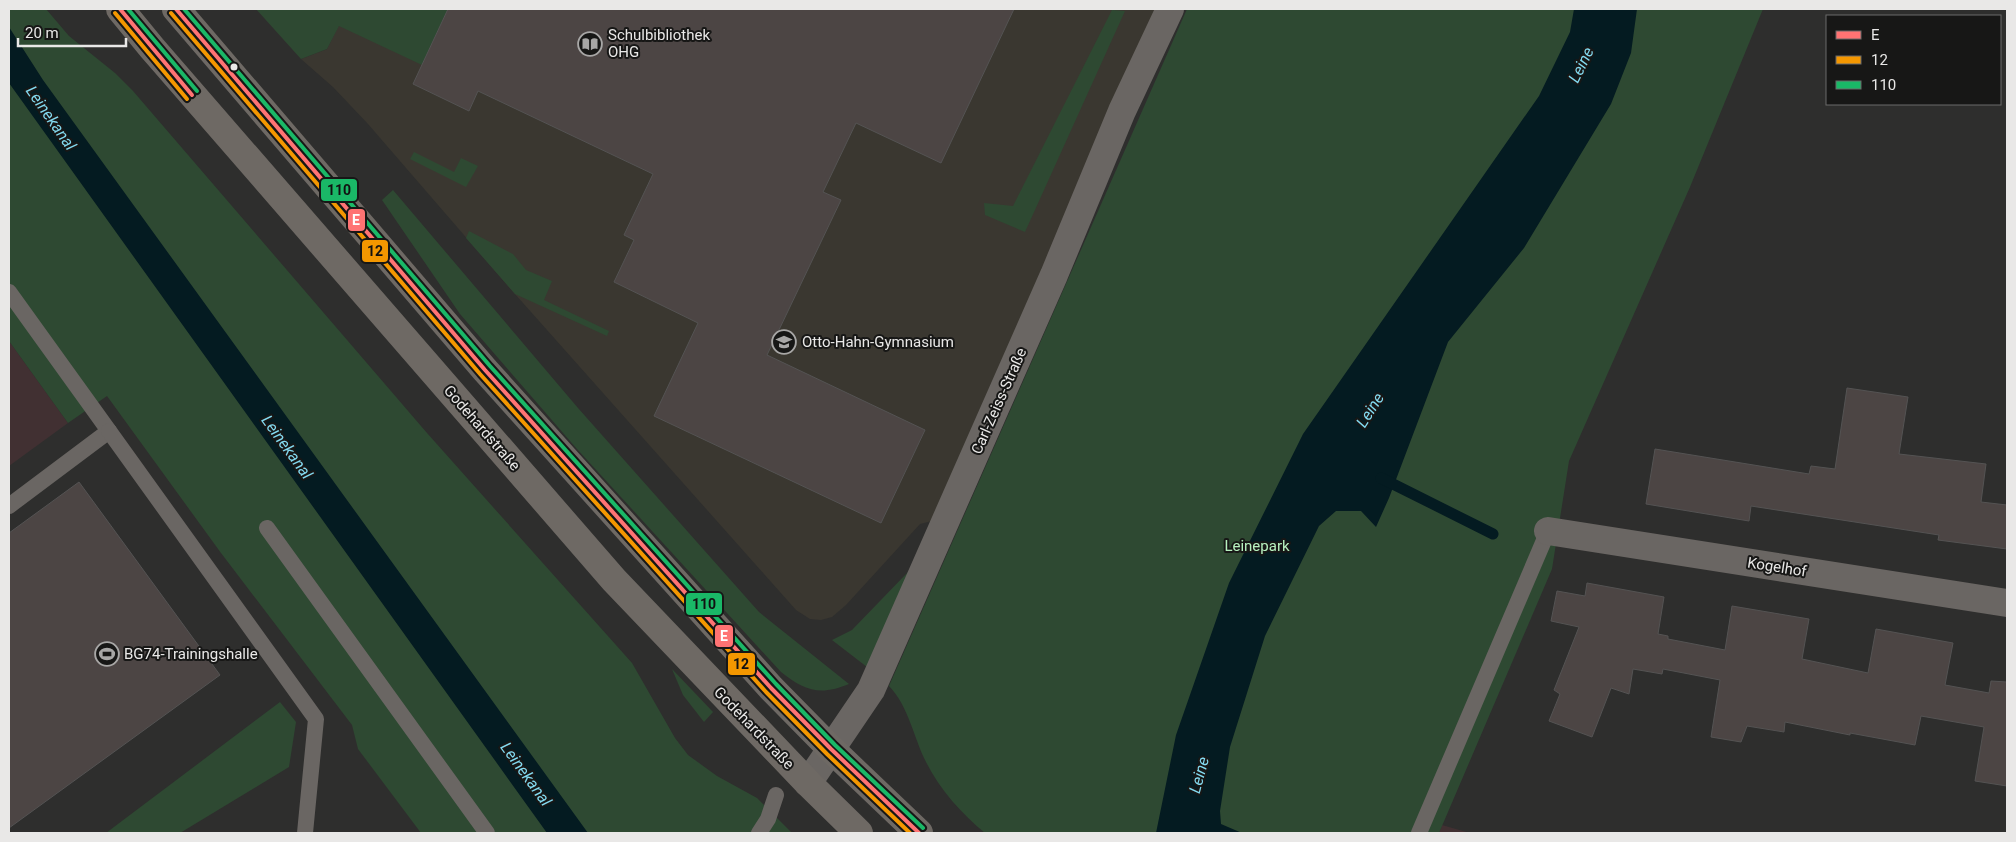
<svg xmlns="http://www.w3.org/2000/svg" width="2016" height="842" viewBox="0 0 2016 842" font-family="Roboto,sans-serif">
<rect width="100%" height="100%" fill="#2e2e2d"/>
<!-- commercial -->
<g fill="#413032">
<polygon points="9,341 68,423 9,466"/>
<polygon points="1442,825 1470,833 1439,833"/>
</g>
<!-- built -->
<polygon fill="#3a3730" points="347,9 1157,9 932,521 920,524 846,605 832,617 821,620 810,619 796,610 515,294 368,124 333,87 301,59 327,49"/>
<!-- green -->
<g fill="#2e4932">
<polygon points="9,9 46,9 69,36 115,73 133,91 427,433 632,663 675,738 688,755 717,776 757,798 792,833 421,833 358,749 352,725 221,553 107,396 68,423 9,341"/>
<polygon points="256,9 448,9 422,65 339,26 327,49 301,59"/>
<path d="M 1187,9 L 1763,9 L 1690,187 L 1569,461 L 1552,569 L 1439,833 L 985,833 C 962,814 940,790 926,762 C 913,736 909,707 889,686 Z"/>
<polygon points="1112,10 1125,11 1025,232 985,215 984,203 1013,206"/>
<polygon points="414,152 454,172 461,158 478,166 466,187 410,159"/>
<path d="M 393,190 L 578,408 L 759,612 L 849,684 C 820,696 805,691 781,672 L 577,449 L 460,314 L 382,200 Z"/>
<polygon points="469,231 513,254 526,270 552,281 544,300 609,331 607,336 515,294 466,238"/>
<polygon points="909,571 867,667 832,640 852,630"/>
<polygon points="672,669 713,712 704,722 683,695"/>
<polygon points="280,702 296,722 289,767 180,833 106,833"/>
</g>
<!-- water -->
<g fill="#041b21">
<polygon points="1574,9 1637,9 1631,53 1611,104 1524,248 1448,342 1389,498 1376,527 1361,511 1336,511 1319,526 1265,636 1230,747 1220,811 1221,824 1242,833 1156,833 1176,735 1229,583 1303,434 1539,96 1570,32"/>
<polygon points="9,27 43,80 588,833 547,833 9,83"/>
</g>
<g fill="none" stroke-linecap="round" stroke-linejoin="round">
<!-- stream -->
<polyline stroke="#041b21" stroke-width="11" points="1381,478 1493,534"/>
</g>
<!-- building -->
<g fill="#4c4544" stroke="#545353">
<polygon points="448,9 1014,9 941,163 856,123 823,192 841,200 767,355 925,430 881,523 654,416 698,323 614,282 634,240 624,235 653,174 478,91 469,111 413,84"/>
<polygon points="1847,388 1908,397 1899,454 1986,464 1981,502 2007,505 2007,549 1938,540 1939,535 1751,506 1749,521 1646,504 1655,449 1809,474 1811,466 1835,469"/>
<polygon points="79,482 220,675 9,828 9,533"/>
<polygon points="1587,583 1664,597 1658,634 1668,636 1668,639 1725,650 1732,606 1809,619 1802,659 1868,673 1876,629 1953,643 1945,685 1989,693 1991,681 2007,682 2007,786 1975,781 1984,727 1921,716 1915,745 1850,733 1850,735 1785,722 1784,732 1747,726 1741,742 1711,737 1720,680 1663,669 1662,674 1633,669 1629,694 1611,688 1592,737 1549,721 1560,694 1554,690 1579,627 1551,621 1557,591 1585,596"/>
</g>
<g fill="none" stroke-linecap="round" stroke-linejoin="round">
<!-- lane -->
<g stroke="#6a6663" stroke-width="16">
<polyline points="9,292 109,431 9,506"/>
<polyline points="109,431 316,719 305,833"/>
<polyline points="267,528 487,833"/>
<polyline points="759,833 768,819 776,795"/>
<polyline points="1419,833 1548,531"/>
</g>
<!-- street -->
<g stroke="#6a6663" stroke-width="28">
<polyline points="1548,531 2007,603"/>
<polyline points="808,783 871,690 1054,275 1122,111 1170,9"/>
</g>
<!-- secondary -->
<g stroke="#6e6964" stroke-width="28">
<polyline points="120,9 152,48 614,580 808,783 859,833"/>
<polyline points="176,9 485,370 771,688 831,749 919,833"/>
</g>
<!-- bus-1 casing -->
<g stroke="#171716" stroke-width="8">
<g id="bus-1">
<polyline points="120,9 192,95"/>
<polyline points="176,9 485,370 771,688 831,749 919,833"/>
</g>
</g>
<!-- bus-2 casing -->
<g stroke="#171716" stroke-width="8">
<g id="bus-2">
<polyline points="115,13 187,99"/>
<polyline points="171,13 480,374 766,692 827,754 910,833"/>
</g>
</g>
<!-- bus-3 casing -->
<g stroke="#171716" stroke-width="8">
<g id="bus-3">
<polyline points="128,9 197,91"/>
<polyline points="184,9 490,366 776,684 835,745 923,828"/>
</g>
</g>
<!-- bus-1 -->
<use href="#bus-1" stroke="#ff7373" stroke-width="4"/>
<!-- bus-2 -->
<use href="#bus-2" stroke="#f49700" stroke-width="4"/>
<!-- bus-3 -->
<use href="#bus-3" stroke="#1ab867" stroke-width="4"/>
</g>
<!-- icons -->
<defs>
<g id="library-ring" transform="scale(1.25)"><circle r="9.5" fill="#171716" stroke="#a8a7a6" stroke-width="1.5"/><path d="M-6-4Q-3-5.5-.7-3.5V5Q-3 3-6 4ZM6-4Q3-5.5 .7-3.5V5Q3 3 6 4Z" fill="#a8a7a6"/></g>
<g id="school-ring" transform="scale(1.25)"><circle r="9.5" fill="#171716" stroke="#a8a7a6" stroke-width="1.5"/><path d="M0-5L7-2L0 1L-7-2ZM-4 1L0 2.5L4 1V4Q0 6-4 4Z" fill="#a8a7a6"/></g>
<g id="stadium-ring" transform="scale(1.25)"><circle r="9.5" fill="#171716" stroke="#a8a7a6" stroke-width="1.5"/><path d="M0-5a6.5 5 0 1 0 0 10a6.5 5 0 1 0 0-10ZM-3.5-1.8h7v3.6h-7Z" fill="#a8a7a6"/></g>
</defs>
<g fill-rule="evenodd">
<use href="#library-ring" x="590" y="44"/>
<use href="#school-ring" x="784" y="342"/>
<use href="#stadium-ring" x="107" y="654"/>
</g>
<!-- markers -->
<circle fill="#e9e8e7" stroke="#171716" stroke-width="2" cx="234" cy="67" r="4.5"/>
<g text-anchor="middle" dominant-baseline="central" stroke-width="4" stroke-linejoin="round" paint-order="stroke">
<!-- poi labels -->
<g font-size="15" fill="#e9e8e7" stroke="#171716" text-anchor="start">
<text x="608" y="35">Schulbibliothek<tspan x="608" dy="17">OHG</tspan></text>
<text x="802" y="342">Otto-Hahn-Gymnasium</text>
<text x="124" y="654">BG74-Trainingshalle</text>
</g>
<!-- street labels -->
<g font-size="15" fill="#e9e8e7" stroke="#171716">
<text transform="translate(999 401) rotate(-66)">Carl-Zeiss-Straße</text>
<text transform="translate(482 428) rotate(49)">Godehardstraße</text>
<text transform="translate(1777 567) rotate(9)">Kogelhof</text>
<text transform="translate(754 728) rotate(46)">Godehardstraße</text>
</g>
<!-- park labels -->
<g font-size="15" fill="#b7f1bf" stroke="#171716">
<text x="1257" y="546">Leinepark</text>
</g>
<!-- water labels -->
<g font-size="16" font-style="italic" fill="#83daf0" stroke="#171716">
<text transform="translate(1581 65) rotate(-64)">Leine</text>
<text transform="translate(51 118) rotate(55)">Leinekanal</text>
<text transform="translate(1370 410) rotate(-58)">Leine</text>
<text transform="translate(287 447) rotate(54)">Leinekanal</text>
<text transform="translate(526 774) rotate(54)">Leinekanal</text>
<text transform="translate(1199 775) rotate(-75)">Leine</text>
</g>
</g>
<g stroke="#171716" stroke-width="2">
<rect x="320" y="178" width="38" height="24" rx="5" fill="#1ab867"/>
<rect x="347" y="208" width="19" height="24" rx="5" fill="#ff7373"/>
<rect x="361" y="239" width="28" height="24" rx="5" fill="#f49700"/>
<rect x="685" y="592" width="38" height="24" rx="5" fill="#1ab867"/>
<rect x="714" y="624" width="20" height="24" rx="5" fill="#ff7373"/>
<rect x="727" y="652" width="29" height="24" rx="5" fill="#f49700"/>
</g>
<g font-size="14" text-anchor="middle" font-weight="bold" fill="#fff">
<text x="356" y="225">E</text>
<text x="724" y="641">E</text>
</g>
<g font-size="14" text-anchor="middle" font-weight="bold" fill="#111">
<text x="339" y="195">110</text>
<text x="375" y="256">12</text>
<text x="704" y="609">110</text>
<text x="741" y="669">12</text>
</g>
<!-- border -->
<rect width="2016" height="842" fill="none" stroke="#e9e8e7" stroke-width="20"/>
<!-- legend -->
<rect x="1826" y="15" width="175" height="90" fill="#171716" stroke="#6b6b6a"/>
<rect x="1836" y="31" width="25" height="8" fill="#ff7373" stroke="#6b6b6a"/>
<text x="1871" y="40" font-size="15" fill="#e9e8e7">E</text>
<rect x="1836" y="56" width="25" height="8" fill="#f49700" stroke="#6b6b6a"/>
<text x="1871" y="65" font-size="15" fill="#e9e8e7">12</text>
<rect x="1836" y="81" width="25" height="8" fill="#1ab867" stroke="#6b6b6a"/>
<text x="1871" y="90" font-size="15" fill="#e9e8e7">110</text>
<!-- scale -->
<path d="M18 38v8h108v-8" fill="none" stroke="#e9e8e7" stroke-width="2.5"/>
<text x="25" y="38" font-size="15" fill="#e9e8e7" stroke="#171716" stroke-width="4" paint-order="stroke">20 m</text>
</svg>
